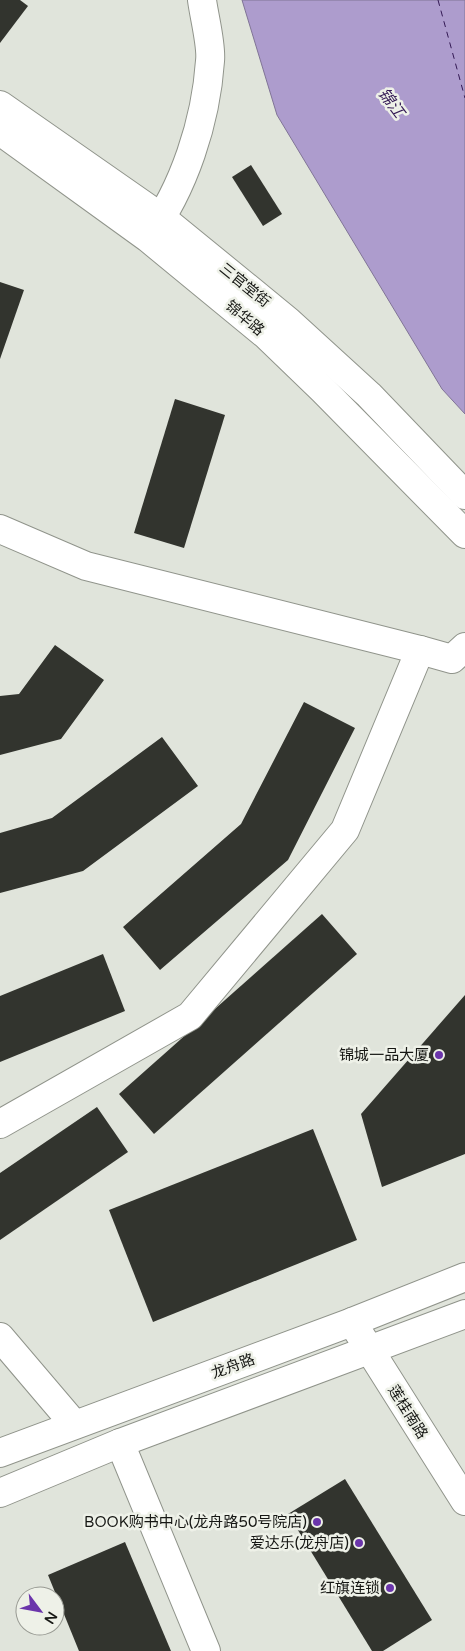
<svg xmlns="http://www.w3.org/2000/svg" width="465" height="1651" viewBox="0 0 465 1651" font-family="'Varela Round','Noto Sans SC',sans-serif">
<rect width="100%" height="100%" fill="#e0e4db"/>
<!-- water -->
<polygon fill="#ad9ccd" stroke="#807496" points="242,0 465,0 465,414 442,389 277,115"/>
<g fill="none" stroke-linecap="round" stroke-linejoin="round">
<!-- ferry -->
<polyline stroke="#331954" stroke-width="1" stroke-dasharray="6 5" stroke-linecap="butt" points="438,0 465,98"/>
</g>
<!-- building -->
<g fill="#32342e">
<polygon points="0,0 20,0 28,6 0,43"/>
<polygon points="251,165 282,214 263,226 232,177"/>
<polygon points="0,282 24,290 0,359"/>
<polygon points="175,399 225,415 184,548 134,533"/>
<polygon points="55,645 104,680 61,739 0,755 0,696 19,694"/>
<polygon points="304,702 355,728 288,860 160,970 123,927 241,824"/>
<polygon points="162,737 198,786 83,871 0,893 0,833 52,818"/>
<polygon points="322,914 357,954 154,1134 119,1094"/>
<polygon points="103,954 125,1011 0,1062 0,996"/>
<polygon points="465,995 465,1154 382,1187 361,1114"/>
<polygon points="97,1107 128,1152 0,1240 0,1173"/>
<polygon points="313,1129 357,1240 153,1322 109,1210"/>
<polygon points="345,1479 432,1620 383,1651 372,1651 288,1514"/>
<polygon points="125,1542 171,1651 79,1651 48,1575"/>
</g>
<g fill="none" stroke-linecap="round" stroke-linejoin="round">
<!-- street casing -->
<g stroke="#90948b" stroke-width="30">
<g id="street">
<path d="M 148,237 C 184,189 206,121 210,61 C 212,46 204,16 202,0"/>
<polyline points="0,529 86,566 420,650 452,659 465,647"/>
<polyline points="0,1124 190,1016 345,830 420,650"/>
<polyline points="0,1337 74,1424"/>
<polyline points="120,1443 206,1651"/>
</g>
</g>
<!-- secondary casing -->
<g stroke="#90948b" stroke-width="30">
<g id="secondary">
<polyline points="0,105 162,218 288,321 369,395 465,495"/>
<polyline points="0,131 148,238 266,335 323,390 465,534"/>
<polyline points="352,1322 465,1501"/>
</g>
</g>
<!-- primary casing -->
<g stroke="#90948b" stroke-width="30">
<g id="primary">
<polyline points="0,1453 352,1322 465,1277"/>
<polyline points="0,1493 120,1443 465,1314"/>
</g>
</g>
<!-- street -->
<use href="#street" stroke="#fff" stroke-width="28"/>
<!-- secondary -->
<use href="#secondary" stroke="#fff" stroke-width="28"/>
<!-- primary -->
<use href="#primary" stroke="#fff" stroke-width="28"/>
</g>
<!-- markers -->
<g fill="#6b35ab" stroke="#eef1e8" stroke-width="2">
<circle cx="439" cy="1055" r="5"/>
<circle cx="317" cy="1522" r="5"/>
<circle cx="359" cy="1543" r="5"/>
<circle cx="390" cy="1588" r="5"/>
</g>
<g text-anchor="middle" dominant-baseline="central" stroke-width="5" stroke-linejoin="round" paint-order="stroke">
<!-- street labels -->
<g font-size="15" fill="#161714" stroke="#eef1e8">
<text transform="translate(245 285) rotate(39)">三官堂街</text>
<text transform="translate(245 318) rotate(40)">锦华路</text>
<text transform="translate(233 1366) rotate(-20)">龙舟路</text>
<text transform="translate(408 1412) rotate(58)">莲桂南路</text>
</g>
<!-- poi labels -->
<g font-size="15" fill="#161714" stroke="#eef1e8" text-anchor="end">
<text x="429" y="1055">锦城一品大厦</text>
<text x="307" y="1522">BOOK购书中心(龙舟路50号院店)</text>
<text x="349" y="1543">爱达乐(龙舟店)</text>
<text x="380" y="1588">红旗连锁</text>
</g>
<!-- water labels -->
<g font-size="16" font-style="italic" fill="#331954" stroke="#eef1e8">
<text transform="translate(391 103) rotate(53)">锦江</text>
</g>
</g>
<!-- north arrow -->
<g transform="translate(40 1611) rotate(122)"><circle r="24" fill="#eef1e8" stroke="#989a93"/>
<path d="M0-4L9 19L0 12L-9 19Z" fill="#6b35ab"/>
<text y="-8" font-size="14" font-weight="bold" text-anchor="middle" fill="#161714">N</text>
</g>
</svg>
